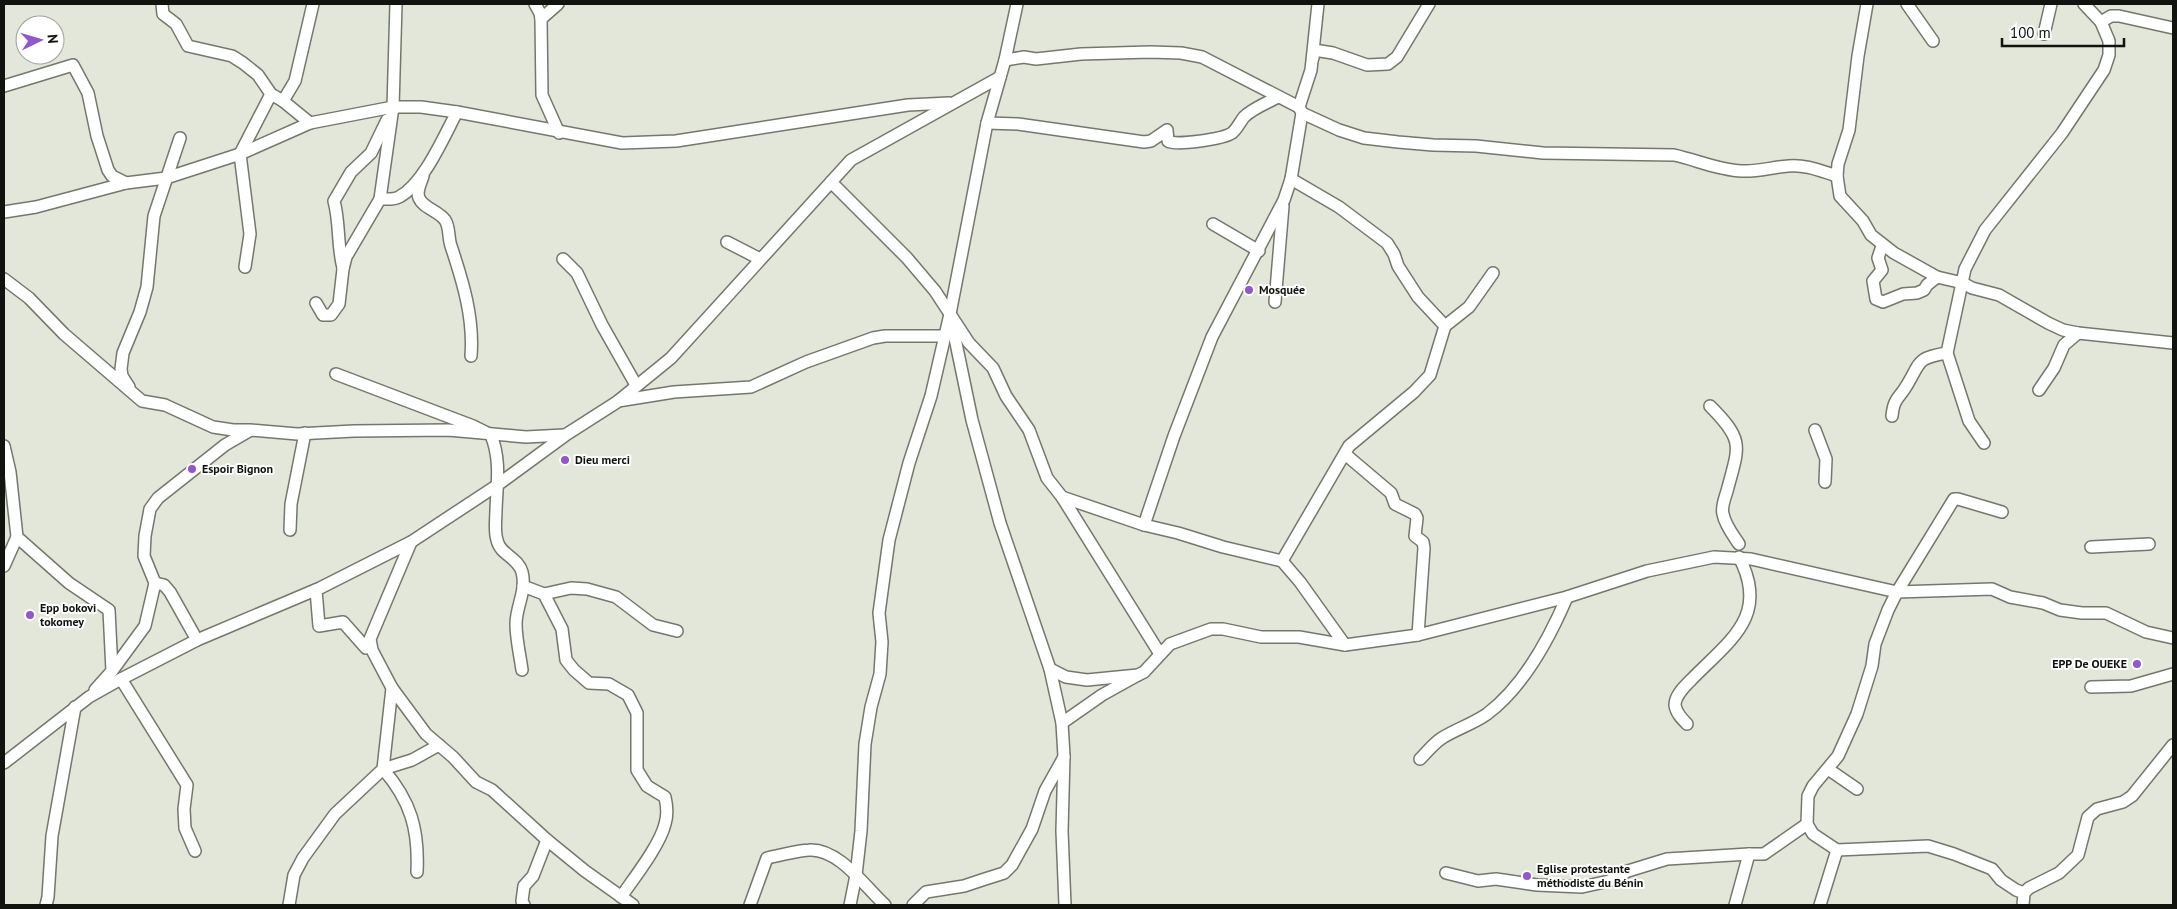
<svg xmlns="http://www.w3.org/2000/svg" width="2177" height="909" viewBox="0 0 2177 909" font-family="'PT Sans',sans-serif">
<style>
.lines{fill:none;stroke-linecap:round;stroke-linejoin:round}
.minor-casing{stroke:#73786c;stroke-width:14}
.minor{stroke:#fff;stroke-width:11}
.poi-dot{fill:#9157ce;stroke:#fff;stroke-width:2}
.labels{text-anchor:middle;stroke-width:4;stroke-linejoin:round;paint-order:stroke}
.poi-label{font-size:12px;font-weight:bold;fill:#11130e;stroke:#fff;text-anchor:start}
</style>
<rect width="100%" height="100%" fill="#e2e7d9"/>
<g class="lines">
<defs>
<g id="minor">
<polyline points="162,4 163,14 176,24 188,46 232,56 243,63 258,75 271,94 283,101 310,123"/>
<polyline points="535,4 540,13 541,19 542,95 559,133"/>
<polyline points="1867,4 1858,56 1849,130 1838,164 1837,176 1840,196 1863,221 1871,235 1894,253 1937,277 1963,283 1972,288 1999,295 2048,323 2063,330 2078,333 2173,343"/>
<polyline points="1907,4 1933,41"/>
<polyline points="2084,4 2101,22"/>
<polyline points="541,19 558,4"/>
<polyline points="2044,34 2051,4"/>
<polyline points="1313,58 1314,50 1333,53 1367,65 1388,64 1397,57 1429,4"/>
<polyline points="1005,60 1024,57 1036,59 1081,54 1150,52 1181,53 1202,57 1299,107"/>
<polyline points="4,86 73,65 88,93 97,136 108,170 112,176 126,183"/>
<polyline points="283,101 295,81 313,4"/>
<path d="M 1302,113 L 1339,130 L 1364,138 L 1398,142 L 1433,145 L 1476,146 L 1543,153 L 1674,155 C 1697,160 1718,170 1742,171 C 1758,172 1772,167 1788,166 C 1805,164 1821,171 1837,176"/>
<path d="M 987,123 L 1018,124 L 1144,142 L 1151,141 L 1167,130 L 1168,141 C 1176,146 1223,139 1232,133 C 1237,129 1240,122 1244,117 C 1253,108 1267,103 1278,97"/>
<path d="M 423,176 C 421,183 416,191 419,198 C 423,208 439,211 445,220 C 450,227 448,238 451,246 C 463,282 474,318 471,356"/>
<polyline points="831,182 907,258 935,291 969,343 993,368 1006,396 1029,430 1047,478 1062,497 1160,654"/>
<path d="M 380,199 C 386,199 394,200 399,197 C 424,184 444,136 457,112 L 622,143 L 676,141 L 908,105 L 949,103"/>
<polyline points="4,212 36,207 126,183 166,178 240,154 310,123 393,107 421,107 457,112"/>
<polyline points="1213,224 1259,251"/>
<polyline points="727,242 760,259"/>
<polyline points="1882,246 1878,258 1882,270 1873,281 1876,299 1883,302 1903,294 1917,293 1924,290 1927,285 1937,277"/>
<polyline points="563,259 577,273 602,325 636,385"/>
<polyline points="245,267 250,234 240,154 271,94"/>
<path d="M 343,268 C 337,245 340,223 334,201 L 351,172 L 371,153 L 387,120"/>
<polyline points="4,279 29,298 64,334 142,401 165,405 213,427 233,430 250,430 297,434 354,431 448,430 526,437 564,435"/>
<polyline points="1275,302 1283,206"/>
<polyline points="316,303 323,315 331,315 339,304 343,269 346,257 380,199 393,107 396,4"/>
<polyline points="951,319 972,420 1000,523 1050,669 1062,723 1064,756 1062,831 1065,905"/>
<polyline points="1445,326 1469,307 1493,273"/>
<polyline points="1947,353 1969,421 1984,443"/>
<path d="M 336,374 L 473,426 L 491,435 C 501,460 497,483 496,510 C 496,519 494,531 497,540 C 500,555 518,557 522,572 C 527,591 516,606 516,624 C 516,639 520,655 522,670"/>
<polyline points="129,387 122,376 121,369 123,353 140,312 147,287 154,216 180,138"/>
<polyline points="2039,390 2054,368 2064,345 2078,333"/>
<polyline points="618,401 674,392 751,387 806,362 873,338 885,336 945,336"/>
<path d="M 1710,406 C 1745,441 1739,446 1727,491 C 1725,498 1721,507 1723,514 C 1725,525 1733,535 1739,544"/>
<path d="M 1892,416 C 1894,397 1899,399 1907,385 C 1921,362 1916,358 1947,353 L 1965,269 L 1985,230 L 2062,133 L 2104,70 L 2109,55 L 2109,41 L 2101,22 L 2111,16 L 2119,16 L 2173,28"/>
<polyline points="1815,430 1826,459 1825,482"/>
<polyline points="4,446 10,472 17,537 69,583 109,610 112,671"/>
<polyline points="1345,454 1391,493 1395,504 1415,514 1417,518 1415,536 1423,542 1424,548 1418,635"/>
<polyline points="1062,497 1144,525 1178,533 1223,547 1282,561 1300,582 1345,645 1418,635 1567,597 1647,571 1714,557 1751,559 1897,592 1992,589 2010,597 2043,603 2060,610 2082,613 2106,613 2146,632 2173,638"/>
<polyline points="2002,512 1958,499 1954,499 1897,592 1888,610 1875,644 1872,666 1857,714 1838,756 1813,786 1808,796 1807,824 1813,834 1837,850 1928,846 1954,854 1992,869 2001,880 2016,890 2024,893 2023,905"/>
<polyline points="1144,525 1174,436 1212,337 1284,200 1291,179 1302,113 1299,107 1311,70 1318,4"/>
<polyline points="290,530 291,504 305,433"/>
<polyline points="2091,547 2149,544"/>
<polyline points="1282,561 1349,446 1414,392 1430,375 1445,326 1418,297 1398,266 1394,254 1387,243 1339,207 1291,179"/>
<polyline points="4,566 17,537"/>
<polyline points="155,583 164,585 170,592 197,640"/>
<path d="M 523,586 L 544,594 L 562,629 L 566,660 L 574,670 L 589,683 L 609,684 L 628,695 L 637,713 L 637,770 L 647,786 L 665,797 C 667,806 668,815 665,824 C 660,845 634,878 621,897"/>
<polyline points="316,590 319,626 343,622 366,648"/>
<polyline points="544,594 571,588 587,589 616,597 653,625 677,631"/>
<polyline points="1050,669 1066,677 1087,680 1138,675 1144,672 1170,644 1211,629 1223,629 1261,637 1299,637 1345,645"/>
<polyline points="121,679 187,785 184,809 185,828 195,851"/>
<polyline points="2091,687 2131,686 2173,674"/>
<polyline points="392,688 426,734 453,757 476,782 492,790 547,840 585,871 633,905"/>
<polyline points="95,690 112,671 145,626 155,583 144,556 145,536 150,509 158,498 225,445 249,431"/>
<polyline points="1062,723 1102,695 1138,675"/>
<path d="M 1687,724 C 1682,719 1676,713 1675,705 C 1675,695 1685,686 1691,680 C 1730,640 1770,616 1739,557"/>
<path d="M 1420,759 C 1427,752 1434,743 1442,738 C 1456,729 1473,724 1487,714 C 1523,687 1550,637 1567,597"/>
<polyline points="4,763 89,697 121,679 197,640 320,588 411,542 496,486 567,434 617,402 671,358 851,160 1000,77"/>
<path d="M 383,769 C 411,801 419,830 417,872"/>
<polyline points="383,769 412,760 439,745"/>
<polyline points="1828,769 1857,789"/>
<polyline points="1446,873 1478,881 1496,879 1537,885 1582,887 1609,881 1628,871 1667,859 1749,854"/>
<polyline points="2024,893 2029,888 2059,873 2078,855 2088,817 2097,809 2123,802 2132,796 2173,745"/>
<polyline points="46,905 48,897 52,836 75,707"/>
<polyline points="289,905 294,875 303,858 335,814 383,769 392,688 372,650 370,639 411,542"/>
<polyline points="524,905 522,901 524,886 533,876 547,840"/>
<path d="M 750,905 L 767,858 C 776,856 801,850 809,850 C 839,848 865,887 885,905"/>
<polyline points="850,905 856,875 861,831 865,744 871,707 880,674 882,642 879,613 889,540 909,463 931,396 950,314 987,123 1005,60 1017,4"/>
<polyline points="913,905 926,892 964,886 982,880 1004,873 1012,865 1032,829 1045,791 1064,757"/>
<polyline points="1735,905 1749,854 1764,854 1807,824"/>
<polyline points="1820,905 1837,850"/>
</g>
</defs>
<use href="#minor" class="minor-casing"/>
<use href="#minor" class="minor"/>
</g>
<g class="poi-dot">
<circle cx="1249" cy="290" r="5"/>
<circle cx="565" cy="460" r="5"/>
<circle cx="192" cy="469" r="5"/>
<circle cx="30" cy="615" r="5"/>
<circle cx="2137" cy="664" r="5"/>
<circle cx="1527" cy="876" r="5"/>
</g>
<g class="labels">
<g class="poi-label">
<text x="1259" y="294">Mosquée</text>
<text x="575" y="464">Dieu merci</text>
<text x="202" y="473">Espoir Bignon</text>
<text x="40" y="612">Epp bokovi<tspan x="40" dy="14">tokomey</tspan></text>
<text x="2127" y="668" text-anchor="end">EPP De OUEKE</text>
<text x="1537" y="873">Eglise protestante<tspan x="1537" dy="14">méthodiste du Bénin</tspan></text>
</g>
</g>
<rect width="2177" height="909" fill="none" stroke="#11130e" stroke-width="10"/>
<g transform="translate(40 40) rotate(85)"><circle r="24" fill="#ffffff" stroke="#a0a19f"/>
<path d="M0-4L9 19L0 12L-9 19Z" fill="#9157ce"/>
<text y="-8" font-size="14" font-weight="bold" text-anchor="middle" fill="#11130e">N</text>
</g>
<path d="M2002 38v8h122v-8" fill="none" stroke="#11130e" stroke-width="2.5"/>
<text x="2010" y="38" font-size="15" fill="#11130e" stroke="#ffffff" stroke-width="4" paint-order="stroke">100 m</text>
</svg>
